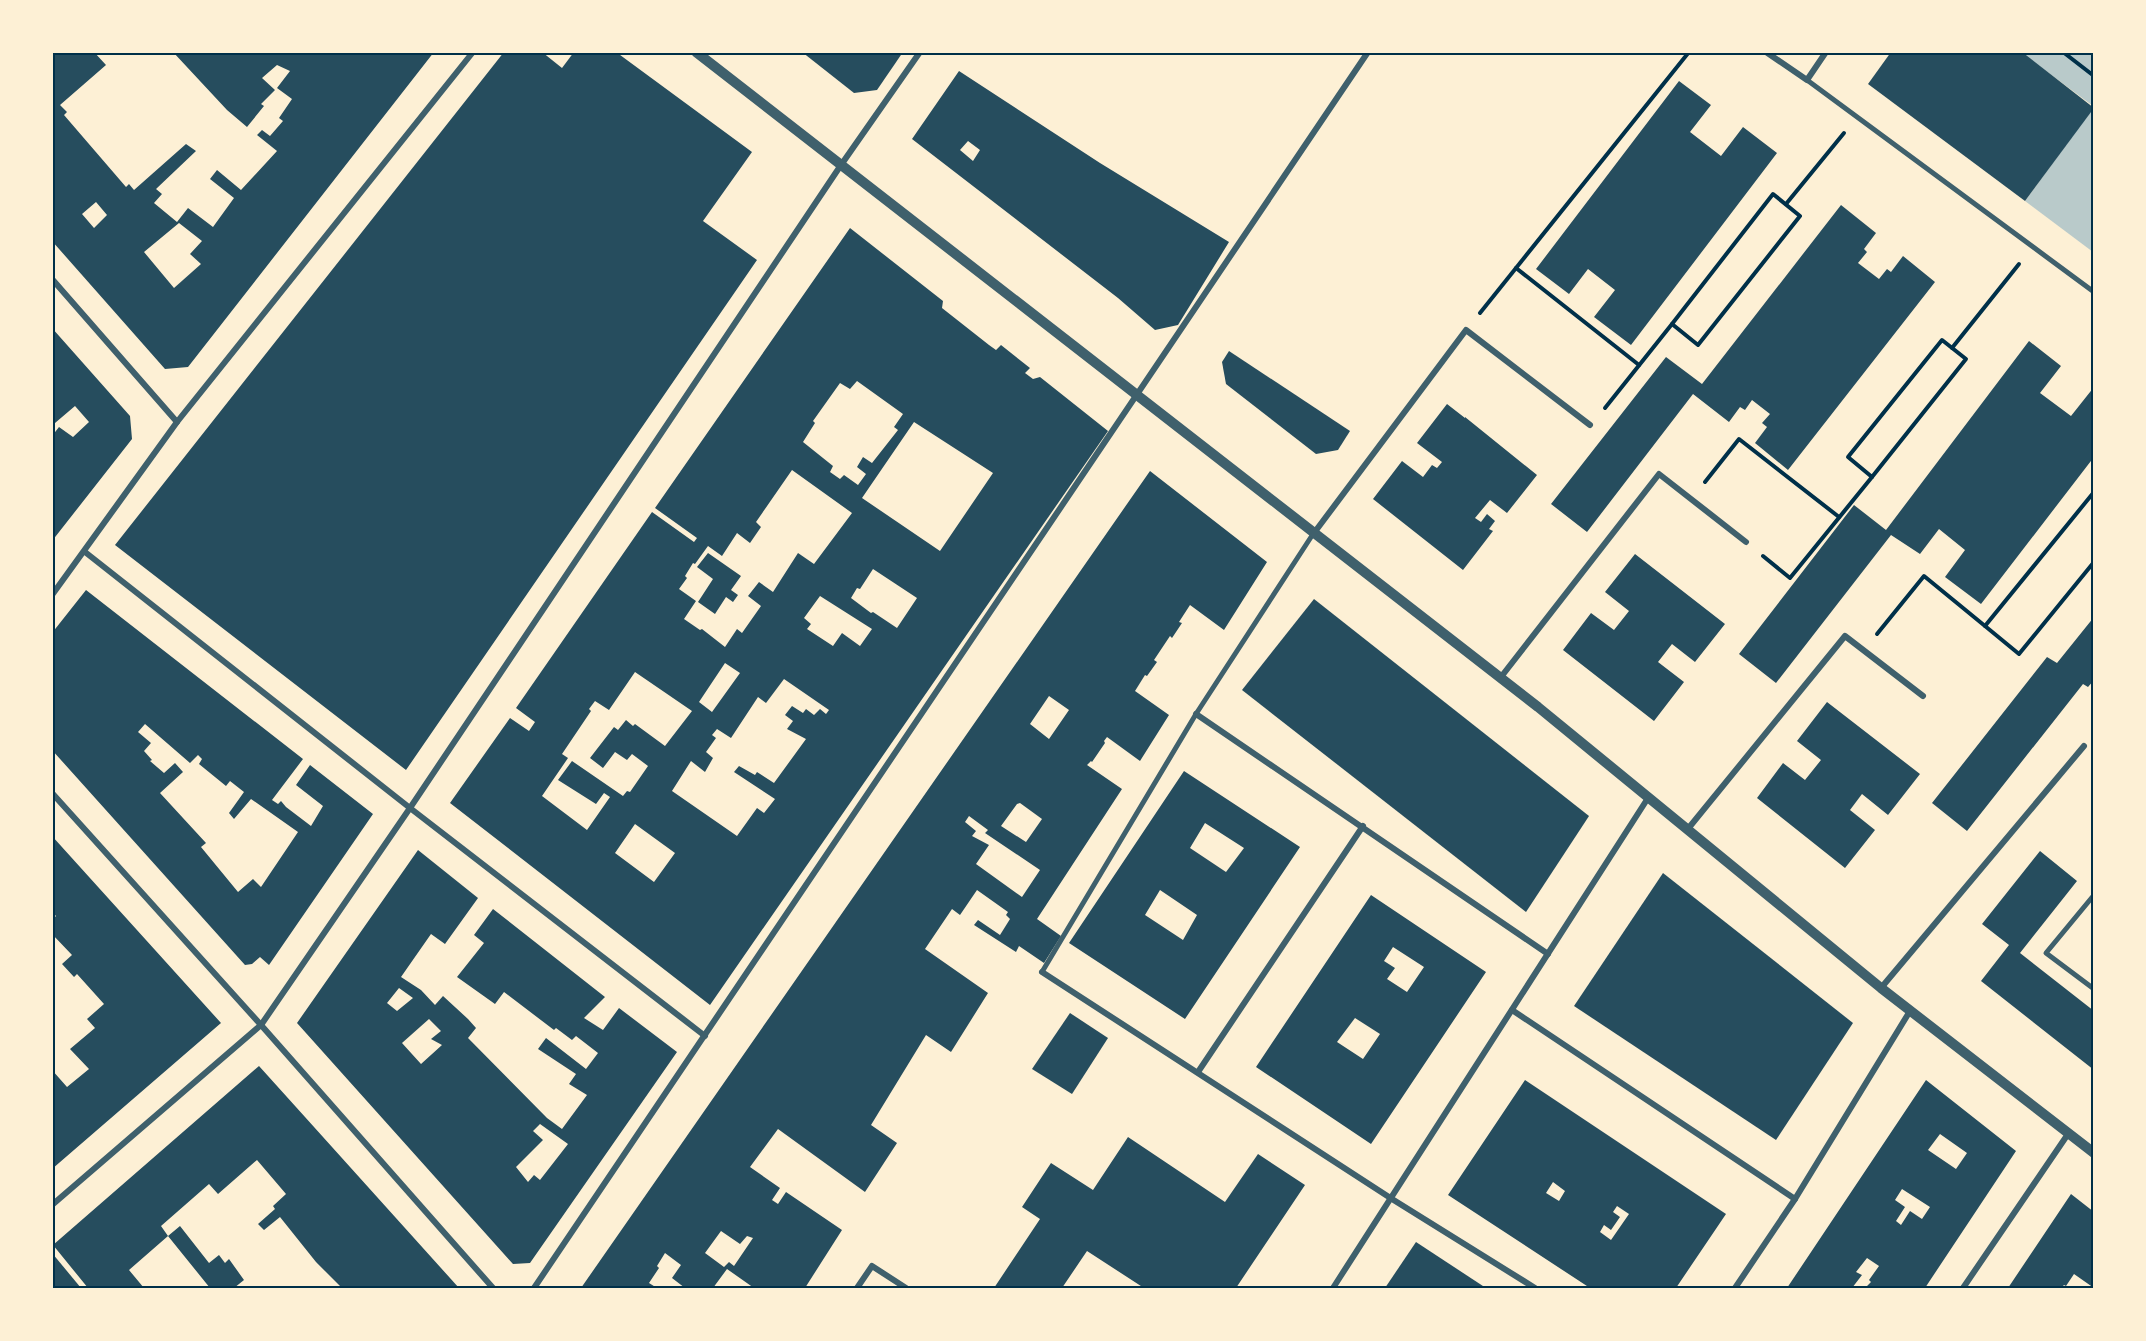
<svg xmlns="http://www.w3.org/2000/svg" width="2146" height="1341" viewBox="0 0 2146 1341" font-family="Helvetica,sans-serif">
<style>
.green{fill:#b9caca}
.building{fill:#264d5e;fill-rule:evenodd}
.lines{fill:none;stroke-linecap:round;stroke-linejoin:round}
.path{stroke:#003049;stroke-width:4}
.pedestrian{stroke:#3f606c;stroke-width:5}
.minor{stroke:#3f606c;stroke-width:6}
.tertiary{stroke:#3f606c;stroke-width:10}
.neatline{fill:none;stroke:#003049;stroke-width:2}
</style>
<rect width="100%" height="100%" fill="#fdf0d5"/>
<g class="green">
<polygon points="2022,53 2093,53 2093,106"/>
<polygon points="2093,108 2093,252 2025,201"/>
</g>
<g class="building">
<path d="M 52,52 L 94,52 L 106,65 L 60,105 L 67,112 L 64,115 L 126,187 L 129,184 L 134,190 L 186,144 L 196,151 L 156,189 L 162,194 L 154,203 L 177,222 L 188,208 L 213,227 L 234,198 L 210,179 L 217,170 L 241,190 L 277,151 L 257,135 L 262,130 L 270,136 L 283,121 L 279,118 L 292,99 L 277,88 L 290,71 L 277,65 L 262,78 L 275,90 L 261,104 L 264,106 L 247,127 L 227,110 L 173,52 L 347,52 L 351,55 L 353,52 L 434,52 L 188,367 L 165,369 L 52,241 ZM 96,202 L 107,215 L 94,228 L 82,214 ZM 179,223 L 202,241 L 190,254 L 201,264 L 174,288 L 144,252 Z"/>
<polygon points="504,52 542,52 562,68 574,52 616,52 752,152 703,221 757,260 406,770 115,545"/>
<polygon points="802,52 903,52 877,90 854,93"/>
<polygon points="1891,52 2022,52 2094,108 2025,201 1868,84"/>
<path d="M 959,71 L 1100,163 L 1229,242 L 1178,325 L 1155,330 L 1118,298 L 912,139 ZM 968,141 L 980,150 L 973,161 L 960,150 Z"/>
<polygon points="1679,81 1711,105 1690,132 1721,156 1743,127 1777,153 1631,345 1594,317 1615,290 1588,269 1569,294 1536,269"/>
<polygon points="1841,205 1876,233 1864,249 1867,252 1858,263 1879,279 1887,269 1891,272 1903,256 1935,282 1788,470 1755,443 1767,427 1762,423 1770,414 1752,400 1745,410 1740,407 1729,422 1693,394 1587,532 1551,504 1666,357 1702,384"/>
<path d="M 850,228 L 943,301 L 942,308 L 989,345 L 996,350 L 1001,345 L 1030,368 L 1025,373 L 1033,379 L 1040,377 L 1108,431 L 710,1005 L 450,803 L 510,718 L 529,731 L 535,722 L 516,708 L 652,512 L 694,542 L 697,538 L 655,508 ZM 857,381 L 903,414 L 894,427 L 898,430 L 872,463 L 863,457 L 857,467 L 866,474 L 858,485 L 844,475 L 840,479 L 830,472 L 833,466 L 803,442 L 815,423 L 813,421 L 840,383 L 850,389 ZM 914,422 L 993,473 L 940,551 L 862,498 ZM 792,470 L 852,513 L 814,564 L 798,553 L 773,592 L 759,582 L 748,596 L 761,606 L 742,633 L 737,629 L 725,647 L 702,629 L 700,630 L 684,619 L 696,601 L 679,589 L 687,578 L 685,576 L 693,563 L 695,564 L 708,546 L 722,556 L 737,533 L 750,543 L 761,527 L 756,522 ZM 873,569 L 917,598 L 897,628 L 873,612 L 871,613 L 851,598 L 857,588 L 860,589 ZM 820,596 L 872,629 L 860,646 L 842,633 L 833,646 L 807,629 L 811,624 L 804,618 ZM 725,663 L 740,673 L 712,712 L 699,702 ZM 635,672 L 692,711 L 665,746 L 635,724 L 633,726 L 626,720 L 618,730 L 614,727 L 590,758 L 603,768 L 615,752 L 627,760 L 632,754 L 648,766 L 630,792 L 627,791 L 623,796 L 572,761 L 558,780 L 596,804 L 604,793 L 610,797 L 587,830 L 542,796 L 568,758 L 562,754 L 591,711 L 589,709 L 595,701 L 609,710 ZM 784,679 L 829,710 L 826,714 L 820,709 L 814,715 L 806,709 L 803,713 L 792,706 L 785,715 L 793,721 L 787,729 L 806,739 L 774,783 L 757,772 L 755,775 L 739,766 L 734,772 L 775,799 L 764,813 L 757,808 L 737,836 L 672,791 L 691,761 L 705,772 L 713,758 L 706,752 L 716,738 L 712,735 L 717,729 L 731,738 L 758,697 L 766,703 ZM 635,824 L 675,853 L 654,882 L 615,853 Z"/>
<polygon points="52,328 130,416 132,439 52,541 52,436 59,427 73,437 89,422 75,406 55,423 52,421"/>
<polygon points="2029,341 2061,366 2040,393 2071,416 2094,387 2094,457 1981,604 1945,577 1965,550 1939,529 1920,554 1891,535 1776,683 1739,654 1854,505 1886,530"/>
<polygon points="1229,351 1350,431 1338,450 1316,454 1226,384 1222,362"/>
<polygon points="1447,404 1465,418 1465,417 1537,475 1507,513 1490,500 1475,518 1481,522 1487,514 1495,521 1489,529 1493,531 1463,570 1373,499 1402,461 1423,477 1432,465 1437,468 1442,462 1417,443"/>
<path d="M 1150,471 L 1267,562 L 1224,630 L 1190,605 L 1179,622 L 1182,623 L 1172,638 L 1170,636 L 1154,660 L 1157,662 L 1147,676 L 1145,675 L 1135,691 L 1169,715 L 1140,761 L 1107,737 L 1104,741 L 1105,743 L 1092,762 L 1091,761 L 1087,765 L 1122,789 L 1037,919 L 1061,936 L 1044,963 L 1019,946 L 1016,952 L 974,925 L 978,920 L 1000,935 L 1010,919 L 1006,915 L 1008,912 L 977,890 L 960,915 L 952,909 L 925,949 L 988,993 L 951,1052 L 926,1035 L 871,1125 L 897,1143 L 865,1192 L 778,1129 L 750,1167 L 780,1188 L 772,1200 L 778,1204 L 786,1192 L 842,1230 L 805,1288 L 754,1288 L 727,1269 L 713,1288 L 685,1288 L 672,1278 L 681,1265 L 665,1253 L 657,1266 L 659,1268 L 649,1283 L 657,1288 L 581,1288 ZM 1049,696 L 1069,710 L 1049,739 L 1030,724 ZM 1020,803 L 1042,819 L 1026,842 L 1001,826 L 1017,804 ZM 969,816 L 988,830 L 985,833 L 1040,870 L 1022,897 L 976,864 L 989,845 L 972,836 L 976,831 L 965,822 ZM 721,1231 L 740,1244 L 747,1236 L 753,1238 L 734,1266 L 729,1262 L 724,1267 L 705,1253 Z"/>
<polygon points="708,553 741,576 731,590 738,595 733,602 726,597 715,614 698,602 713,579 697,567"/>
<polygon points="1635,554 1725,624 1695,662 1672,644 1658,662 1684,682 1654,721 1563,650 1591,613 1614,630 1629,611 1605,592"/>
<path d="M 86,590 L 303,759 L 272,800 L 278,804 L 281,801 L 286,807 L 311,826 L 323,806 L 296,785 L 310,765 L 373,814 L 269,965 L 260,957 L 252,964 L 245,965 L 52,750 L 52,633 ZM 145,724 L 190,763 L 198,755 L 202,759 L 199,764 L 226,786 L 230,781 L 244,792 L 229,813 L 234,819 L 251,799 L 298,832 L 261,887 L 253,879 L 238,892 L 201,847 L 206,843 L 160,793 L 183,772 L 175,763 L 164,773 L 150,761 L 152,760 L 144,751 L 151,743 L 138,732 Z"/>
<polygon points="1314,599 1589,816 1526,912 1242,690"/>
<polygon points="2094,617 2094,680 2088,687 2083,684 1967,831 1932,803 2047,657 2057,663"/>
<polygon points="1827,702 1920,774 1888,815 1862,794 1850,810 1875,830 1845,868 1757,798 1783,763 1805,780 1821,760 1797,741"/>
<path d="M 1184,771 L 1300,847 L 1185,1019 L 1069,943 ZM 1205,823 L 1244,848 L 1226,872 L 1190,848 ZM 1160,890 L 1197,915 L 1183,940 L 1145,915 Z"/>
<polygon points="52,836 221,1023 52,1169 52,1070 67,1087 89,1069 70,1049 95,1028 87,1019 104,1004 77,974 74,977 62,964 72,955 52,934 52,920 56,916 52,912"/>
<path d="M 418,850 L 478,898 L 445,944 L 431,934 L 401,977 L 421,990 L 435,1005 L 443,996 L 468,1019 L 476,1028 L 468,1038 L 547,1118 L 562,1129 L 587,1095 L 569,1084 L 576,1074 L 538,1049 L 546,1038 L 586,1069 L 598,1053 L 576,1036 L 572,1040 L 556,1028 L 554,1030 L 504,992 L 495,1004 L 457,977 L 484,943 L 474,935 L 493,909 L 605,997 L 584,1018 L 603,1030 L 619,1008 L 677,1052 L 530,1263 L 513,1264 L 297,1023 ZM 399,988 L 413,998 L 397,1011 L 387,1003 ZM 429,1019 L 441,1031 L 431,1039 L 442,1045 L 421,1064 L 402,1043 ZM 540,1124 L 568,1144 L 540,1180 L 534,1175 L 528,1182 L 516,1167 L 543,1140 L 533,1131 Z"/>
<polygon points="2040,851 2077,881 2020,953 2094,1011 2094,1070 1981,981 2009,945 1982,924"/>
<polygon points="1663,873 1853,1023 1776,1140 1574,1006"/>
<path d="M 1371,895 L 1486,972 L 1371,1144 L 1256,1067 ZM 1393,947 L 1424,967 L 1407,992 L 1387,979 L 1395,968 L 1384,961 ZM 1355,1018 L 1380,1034 L 1363,1059 L 1337,1042 Z"/>
<polygon points="1070,1013 1108,1038 1072,1094 1032,1069"/>
<polygon points="259,1066 305,1117 459,1288 342,1288 316,1262 280,1217 264,1230 258,1224 275,1209 273,1206 286,1194 257,1160 218,1194 209,1184 161,1226 168,1236 129,1270 144,1288 88,1288 53,1245"/>
<path d="M 1525,1080 L 1726,1214 L 1676,1288 L 1590,1288 L 1448,1195 ZM 1553,1182 L 1565,1191 L 1559,1201 L 1546,1193 ZM 1617,1206 L 1629,1214 L 1611,1240 L 1600,1232 L 1604,1225 L 1611,1230 L 1620,1217 L 1613,1212 Z"/>
<path d="M 1926,1080 L 2016,1151 L 1925,1288 L 1865,1288 L 1871,1282 L 1869,1280 L 1879,1266 L 1867,1258 L 1856,1272 L 1862,1275 L 1852,1288 L 1787,1288 ZM 1940,1134 L 1967,1153 L 1956,1169 L 1928,1150 ZM 1902,1189 L 1930,1207 L 1922,1219 L 1910,1211 L 1901,1225 L 1896,1221 L 1905,1207 L 1895,1200 Z"/>
<polygon points="1128,1137 1225,1202 1258,1154 1305,1185 1236,1288 1144,1288 1087,1251 1062,1288 994,1288 1040,1219 1022,1207 1051,1163 1093,1190"/>
<polygon points="2071,1194 2094,1212 2094,1288 2074,1274 2066,1286 2064,1285 2061,1288 2008,1288"/>
<polygon points="180,1226 209,1263 219,1255 225,1263 229,1259 244,1280 234,1288 210,1288 168,1236"/>
<polygon points="1416,1242 1486,1288 1385,1288"/>
<polygon points="52,1253 81,1288 52,1288"/>
</g>
<g class="lines">
<g class="path">
<polyline points="2063,52 2094,76"/>
<polygon points="1773,194 1800,216 1698,345 1672,324"/>
<polyline points="1786,204 1844,133"/>
<polyline points="1516,268 1639,365"/>
<polyline points="1480,313 1689,52"/>
<polygon points="1942,340 1966,359 1872,477 1848,457"/>
<polyline points="1952,348 2019,264"/>
<polyline points="1605,408 1672,324"/>
<polyline points="1705,482 1739,439 1839,517"/>
<polyline points="2094,492 1985,626 2019,654 2094,562"/>
<polyline points="1763,556 1790,578 1872,477"/>
<polyline points="1877,634 1924,576 1985,626"/>
</g>
<g class="pedestrian">
<polyline points="1807,80 2094,292"/>
<polyline points="2094,895 2046,953 2094,989"/>
<polyline points="1042,972 1196,714 1313,534"/>
</g>
<g class="minor">
<polyline points="1766,52 1807,80 1826,52"/>
<polyline points="52,279 177,422"/>
<polyline points="1314,533 1466,330 1590,425"/>
<polyline points="85,552 410,808 705,1036"/>
<polyline points="52,595 177,422 473,52"/>
<polyline points="1501,677 1659,474 1746,542"/>
<polyline points="1196,714 1548,954"/>
<polyline points="52,793 261,1025 493,1288"/>
<polyline points="1687,830 1845,636 1923,696"/>
<polyline points="1042,972 1392,1199 1535,1288"/>
<polyline points="1881,988 2084,746"/>
<polyline points="1512,1010 1795,1199"/>
<polyline points="1198,1072 1363,826"/>
<polyline points="52,1205 261,1025 410,808 841,165 920,52"/>
<polyline points="534,1288 1368,52"/>
<polyline points="857,1288 872,1266 906,1288"/>
<polyline points="1333,1288 1648,798"/>
<polyline points="1735,1288 1795,1199 1910,1011"/>
<polyline points="1963,1288 2068,1134"/>
</g>
<polyline class="tertiary" points="696,52 1538,707 1881,988 2094,1153"/>
</g>
<rect width="2146" height="1341" fill="none" stroke="#fdf0d5" stroke-width="108"/>
<rect x="54" y="54" width="2038" height="1233" class="neatline"/>
</svg>
